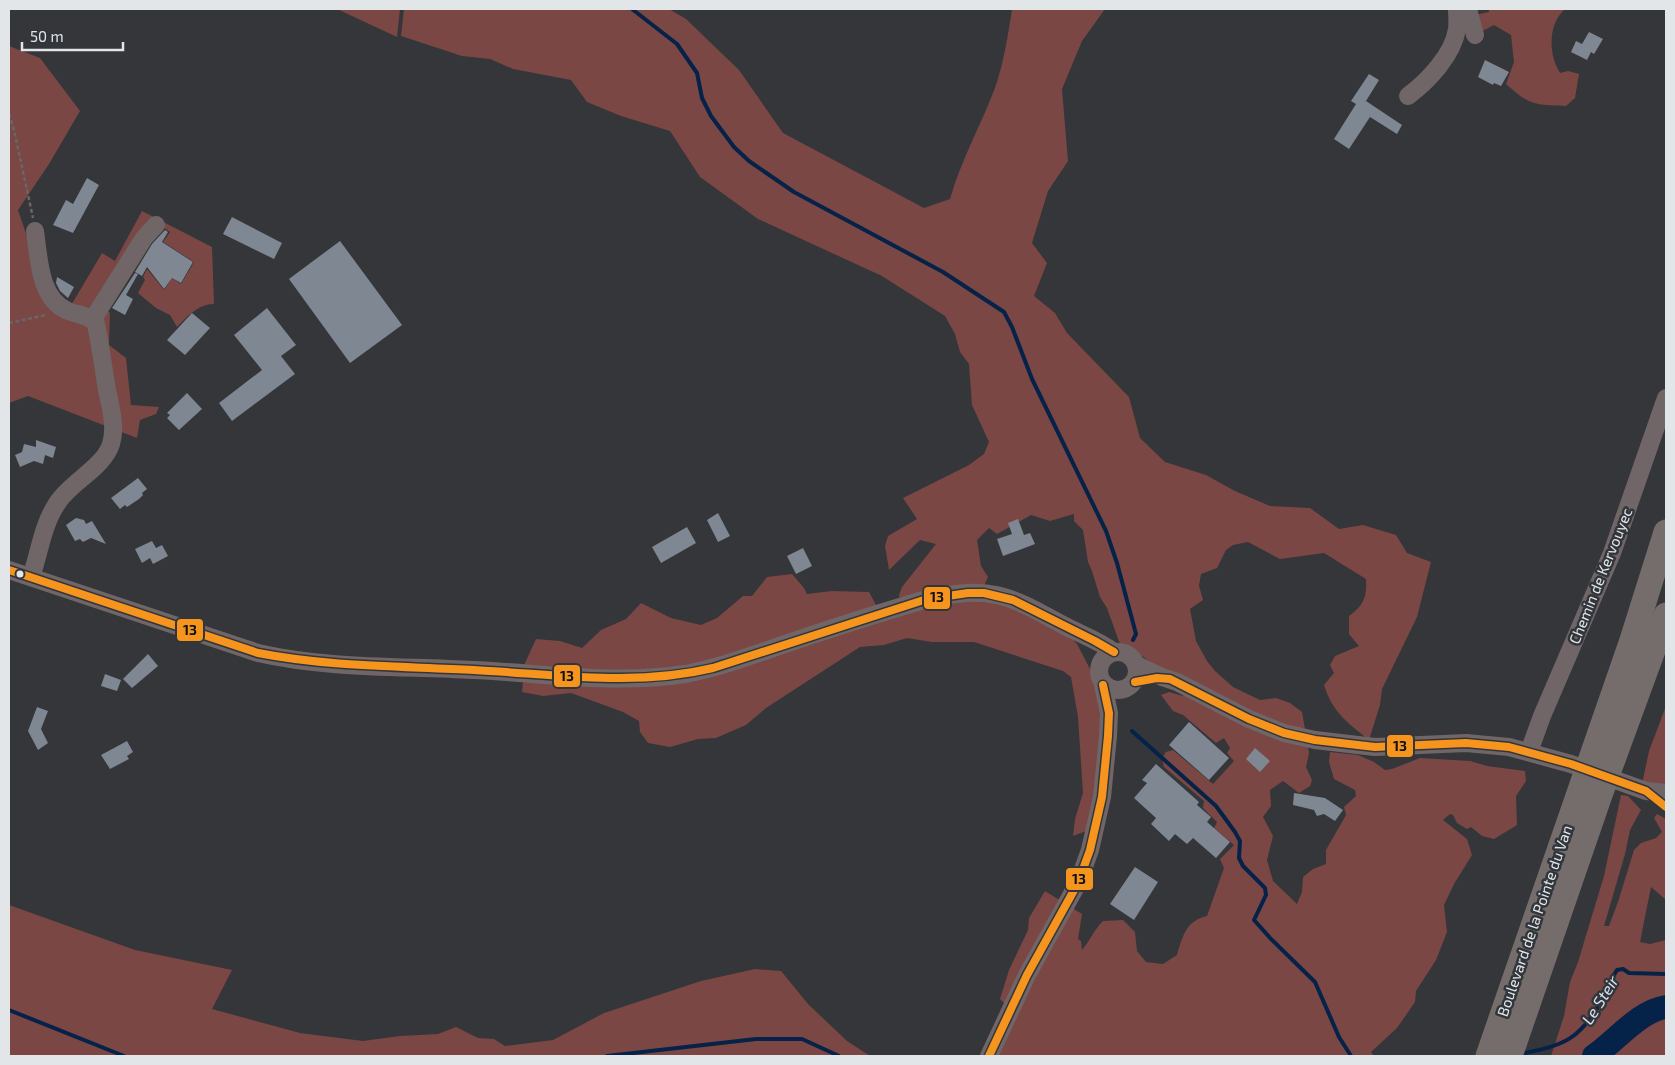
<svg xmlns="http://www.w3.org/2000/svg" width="1675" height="1065" viewBox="0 0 1675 1065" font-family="'Exo 2',sans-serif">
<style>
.green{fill:#7a4745}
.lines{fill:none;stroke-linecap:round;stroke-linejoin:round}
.stream{stroke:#052249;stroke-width:4}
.river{stroke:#052249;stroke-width:24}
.building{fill:#7f8793}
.path{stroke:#6a6666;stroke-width:2.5;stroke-dasharray:4 2.5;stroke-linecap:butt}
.minor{stroke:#706667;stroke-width:18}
.highway{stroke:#756c6c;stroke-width:25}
.bus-1-casing{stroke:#32363b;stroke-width:11}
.bus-1{stroke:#f7941d;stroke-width:8}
.bus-dot{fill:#e3e6e9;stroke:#32363b;stroke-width:2}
.labels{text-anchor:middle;stroke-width:5;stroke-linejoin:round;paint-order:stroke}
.street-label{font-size:15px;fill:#e3e6e9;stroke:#32363b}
.water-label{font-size:16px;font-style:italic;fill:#d6e1f0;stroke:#32363b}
.line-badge{stroke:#32363b;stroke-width:2}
.pale-badge-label{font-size:14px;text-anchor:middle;font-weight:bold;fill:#111}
</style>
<rect width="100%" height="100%" fill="#343639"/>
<g class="green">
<polygon points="337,9 400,9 397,37"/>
<path d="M 404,9 L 669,9 L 686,19 L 739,70 L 783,133 L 924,208 L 950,199 C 961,160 981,125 995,88 C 1004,62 1008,35 1012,9 L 1105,9 L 1082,41 L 1062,89 L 1068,161 L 1048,191 L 1032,243 L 1047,263 L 1034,296 L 1055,313 L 1067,333 L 1129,397 L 1140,438 L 1165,462 L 1206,475 L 1235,491 L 1270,506 L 1310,508 L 1339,529 L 1363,525 L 1396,535 L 1407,553 L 1431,562 L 1417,617 L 1382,689 L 1380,705 L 1369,740 C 1347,722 1333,713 1324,685 L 1334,673 L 1330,665 L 1335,656 L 1359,646 L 1349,634 L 1349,616 C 1364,605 1367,597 1366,579 L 1324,553 L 1280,559 L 1248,542 L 1233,545 L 1226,550 L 1217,568 L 1201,574 L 1199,586 L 1203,600 L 1190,609 L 1196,641 L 1207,661 L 1215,671 L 1233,687 L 1260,700 L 1276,698 L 1290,703 L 1302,712 L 1309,753 L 1306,767 L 1312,780 L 1310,786 L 1299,793 L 1283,781 L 1270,790 L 1271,806 L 1263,817 L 1273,836 L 1267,860 L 1273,881 L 1297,904 L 1302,892 L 1303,877 L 1313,869 L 1326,864 L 1326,850 L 1346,815 L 1344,807 L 1356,796 L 1355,790 L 1334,779 L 1329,762 L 1330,752 L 1358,755 L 1374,762 L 1385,770 L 1392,769 L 1420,758 L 1470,761 L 1487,766 L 1525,771 L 1526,781 L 1516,796 L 1517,825 L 1494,839 L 1482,836 L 1471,827 L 1467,829 L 1457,823 L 1453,815 L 1450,814 L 1443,820 L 1467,839 L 1472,855 L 1454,884 L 1444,905 L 1447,932 L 1436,960 L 1416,991 L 1415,1002 L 1397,1028 L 1371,1052 L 1374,1056 L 996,1056 L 1015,1014 L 1000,999 L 1009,970 L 1028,930 L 1029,918 L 1045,891 L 1082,914 L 1078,939 L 1081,941 L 1082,950 C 1090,941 1093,931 1103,921 L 1123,920 L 1135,932 L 1137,951 L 1146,962 L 1163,964 L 1177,955 C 1182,938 1186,920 1207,916 L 1224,868 L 1220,859 L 1234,845 L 1214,828 L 1217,822 L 1203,808 L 1204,801 L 1164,767 L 1162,758 L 1166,752 L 1173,750 L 1213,784 L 1234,761 L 1227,753 L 1230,748 L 1224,738 L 1216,743 L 1183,715 L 1173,711 L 1161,695 L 1169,692 L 1183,696 L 1184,686 L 1135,651 L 1121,647 L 1107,608 L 1100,597 L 1092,571 L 1088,562 L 1083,530 L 1074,521 L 1074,514 L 1050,521 L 1031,515 L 997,534 L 989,528 L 977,540 L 981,566 L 988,577 L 983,588 L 1063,629 L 1077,644 L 1090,669 L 1100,700 L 1102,763 L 1089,830 L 1073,836 L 1075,819 L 1083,793 L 1078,717 L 1071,677 L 1063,671 L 974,642 L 932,642 L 907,638 L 884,645 L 860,647 L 766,708 L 746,725 L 716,738 L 698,739 L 670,747 L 648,743 L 640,732 L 639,721 L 623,712 L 571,693 L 543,696 L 522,692 L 525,663 L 536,639 L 560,641 L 582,648 L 601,630 L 626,619 L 641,603 L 671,618 L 701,625 L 717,618 L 743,596 L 752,596 L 767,577 L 792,574 L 804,588 L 807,594 L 832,591 L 869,592 L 883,618 L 902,612 L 899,595 L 902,587 L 936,544 L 920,540 L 889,570 L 885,546 L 888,536 L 917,519 L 903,498 L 969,465 L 984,454 L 989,442 L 972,405 L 969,364 L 960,352 L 955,334 L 945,316 L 882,276 L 758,219 L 700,177 L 670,131 L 621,116 L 587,102 L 571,80 L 513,69 L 490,59 L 462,56 L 401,36 Z"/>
<path d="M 1489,9 L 1565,9 C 1548,24 1548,54 1560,73 L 1568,71 L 1579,74 L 1575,98 L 1566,106 C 1535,105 1529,105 1506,84 L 1514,62 L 1511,35 L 1494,25 L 1479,33 L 1475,15 L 1489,12 Z"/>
<path d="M 9,46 L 40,58 L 80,111 L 49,164 L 18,210 L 32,251 L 68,313 L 73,302 L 102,253 L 115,261 L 142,211 L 212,247 L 214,304 C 198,304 187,317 177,327 L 170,315 L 156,308 L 138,293 L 145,280 L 143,277 L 147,269 L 164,290 L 172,278 L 181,284 L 194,262 L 163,242 L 170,232 L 158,224 L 104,308 L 110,313 L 109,345 L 126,358 L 131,405 L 159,407 L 156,414 L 140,420 L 137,438 L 28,396 L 9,403 Z"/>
<polygon points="1666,706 1666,790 1642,784 1649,751"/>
<polygon points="1621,795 1628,796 1641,810 1630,830 1625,854 1604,926 1609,926 1618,902 1634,850 1641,843 1656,838 1662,832 1654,818 1657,814 1666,819 1666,900 1651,887 1640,942 1650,944 1666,940 1666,1056 1551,1056 1564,1016 1570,982 1578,962 1604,876"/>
<polygon points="9,905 135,950 232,970 212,1009 300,1033 363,1041 400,1036 438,1034 456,1027 478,1038 494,1039 505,1046 553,1040 604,1013 701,981 755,969 781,971 808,1004 847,1041 870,1056 9,1056"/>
</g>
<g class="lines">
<g class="stream">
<polyline points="632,9 677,44 697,73 702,98 711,116 734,147 749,161 794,192 943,272 1004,312 1012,327 1032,379 1106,531 1117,563 1136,634 1133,640"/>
<polyline points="1132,731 1216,806 1235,832 1240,841 1239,858 1243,866 1265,888 1266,895 1254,920 1271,939 1315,982 1339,1037 1351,1056"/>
<polyline points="9,1010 124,1056"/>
<path d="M 1520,1054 C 1565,1045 1580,1040 1603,998 C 1608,989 1611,979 1617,970 L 1623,969 L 1629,973 L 1666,974"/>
<polyline points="607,1056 756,1039 802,1039 839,1056"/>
</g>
<path class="river" d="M 1594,1056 C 1616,1041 1639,1011 1666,1007"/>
</g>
<g class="building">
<polygon points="1589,32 1603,39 1594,54 1591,52 1587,60 1571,52 1576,41 1582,44"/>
<polygon points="1485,60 1509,72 1501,86 1494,83 1493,85 1478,77"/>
<polygon points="1369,74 1379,80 1366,101 1402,125 1397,134 1370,117 1349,149 1334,139 1356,104 1351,101"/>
<polygon points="87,178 99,185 73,233 53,225 66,200 73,204"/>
<polygon points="232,217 282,243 274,259 223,234"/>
<polygon points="165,230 168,232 162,242 193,262 181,283 172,278 164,289 147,267 142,276 135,272 152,244"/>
<polygon points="340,241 402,325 350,363 289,279"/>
<polygon points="135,273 138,274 126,295 133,299 125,315 112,308"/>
<polygon points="57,277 74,287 68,298 60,291 56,283"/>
<polygon points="267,308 296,345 281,356 295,374 232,421 219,403 262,370 234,335"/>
<polygon points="192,313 210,328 185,355 167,340"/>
<polygon points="187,393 202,409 179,430 167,418 170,415 167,413"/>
<polygon points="36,440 56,447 53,458 45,455 43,464 34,461 20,467 15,455 22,452 24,444 36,447"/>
<polygon points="138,478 147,489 142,493 143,495 139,499 127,507 125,505 120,509 111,498"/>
<polygon points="718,513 730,536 718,542 707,520"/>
<polygon points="76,518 84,520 86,524 92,521 106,544 91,538 83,542 80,539 75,541 66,525"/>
<polygon points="1018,519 1024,535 1030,533 1035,544 1003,556 997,539 1012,534 1008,523"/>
<polygon points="687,527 696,543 661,563 652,547"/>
<polygon points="152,541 156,548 162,545 168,556 153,564 150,558 142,563 135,549"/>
<polygon points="803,548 812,566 796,574 787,556"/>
<polygon points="148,654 158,666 132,688 123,679"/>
<polygon points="105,674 121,680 117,691 101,686"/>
<polygon points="37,707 48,711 41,729 48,743 38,750 28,731"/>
<polygon points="1189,722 1229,758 1209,780 1169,745"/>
<polygon points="127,741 133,752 127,756 129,759 110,769 101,755"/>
<polygon points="1255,748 1270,761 1260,772 1246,759"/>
<polygon points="1156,764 1199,802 1197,805 1211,817 1207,822 1230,842 1216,858 1193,838 1187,844 1175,834 1169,841 1151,824 1156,818 1134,798 1147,783 1142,780"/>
<polygon points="1294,793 1325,798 1343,810 1335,821 1324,814 1317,816 1314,810 1293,805"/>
<polygon points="1135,867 1158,882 1134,920 1110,904"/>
</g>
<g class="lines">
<g class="path">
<polyline points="9,114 14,130 33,218"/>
<polyline points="9,323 46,315"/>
</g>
<g class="minor">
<polyline points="1468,9 1475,35"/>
<path d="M 1408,96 C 1428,81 1453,55 1457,29 C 1458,22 1457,15 1457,9"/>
<polyline points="93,319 144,238 156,225"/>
<path d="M 9,570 L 258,653 C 328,669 402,666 473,670 C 543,673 615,685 685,674 C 722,667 758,653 794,641 C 838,626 883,612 927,599 C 991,585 1008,595 1063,625 C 1080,634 1098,640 1114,652"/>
<path d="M 31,577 C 40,552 42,525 58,502 C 71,482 104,467 111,444 C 117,425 109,403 106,384 C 103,364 100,344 96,324 C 90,315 78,315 68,311 C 39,299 39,258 35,231"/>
<circle cx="1118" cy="671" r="19"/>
<polyline points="1137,665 1162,677 1177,682 1249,719 1284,733 1315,740 1375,747 1466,743 1509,747 1571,764 1646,791 1666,793"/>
<polyline points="1529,752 1542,716 1612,553 1666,398"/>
<polyline points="989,1056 1027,975 1078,883 1090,850 1102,797 1108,736 1109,713 1103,685"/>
</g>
<g class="highway">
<polyline points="1488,1056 1632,640 1666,532"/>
<polyline points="1510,1056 1600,795 1666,615"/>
</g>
<defs>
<g id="bus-1">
<path d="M 9,570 L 258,653 C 330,667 401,666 474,670 C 554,674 634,687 713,668 L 927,599 L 968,593 L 984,593 L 1013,600 L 1095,641 L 1114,652"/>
<polyline points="1135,682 1157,678 1170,679 1249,719 1284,733 1315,740 1375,747 1466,743 1509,747 1571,764 1646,791 1666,807"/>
<polyline points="989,1056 1027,975 1078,883 1090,850 1102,797 1108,736 1109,713 1103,685"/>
</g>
</defs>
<use href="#bus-1" class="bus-1-casing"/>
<use href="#bus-1" class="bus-1"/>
</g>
<circle class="bus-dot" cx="20" cy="574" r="4.5"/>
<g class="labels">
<g class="street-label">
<text transform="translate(1601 576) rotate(-68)" y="5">Chemin de Kervouyec</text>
<text transform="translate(1535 921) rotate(-71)" y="5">Boulevard de la Pointe du Van</text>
</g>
<g class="water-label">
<text transform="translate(1600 1000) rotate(-58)" y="6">Le Steir</text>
</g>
</g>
<g class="line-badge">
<rect x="923" y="586" width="28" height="24" rx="5" fill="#f7941d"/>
<rect x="176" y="618" width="28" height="24" rx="5" fill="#f7941d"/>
<rect x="553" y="664" width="28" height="24" rx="5" fill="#f7941d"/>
<rect x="1386" y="734" width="28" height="24" rx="5" fill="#f7941d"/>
<rect x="1065" y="867" width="29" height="24" rx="5" fill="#f7941d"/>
</g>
<g class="pale-badge-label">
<text x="937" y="602">13</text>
<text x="190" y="635">13</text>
<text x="567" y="681">13</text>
<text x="1400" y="751">13</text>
<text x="1079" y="884">13</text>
</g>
<rect width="1675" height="1065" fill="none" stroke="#e3e6e9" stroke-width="20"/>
<path d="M22 42v8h101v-8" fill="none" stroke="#e3e6e9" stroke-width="2.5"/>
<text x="30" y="42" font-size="15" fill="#e3e6e9" stroke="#32363b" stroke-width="4" paint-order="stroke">50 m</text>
</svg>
